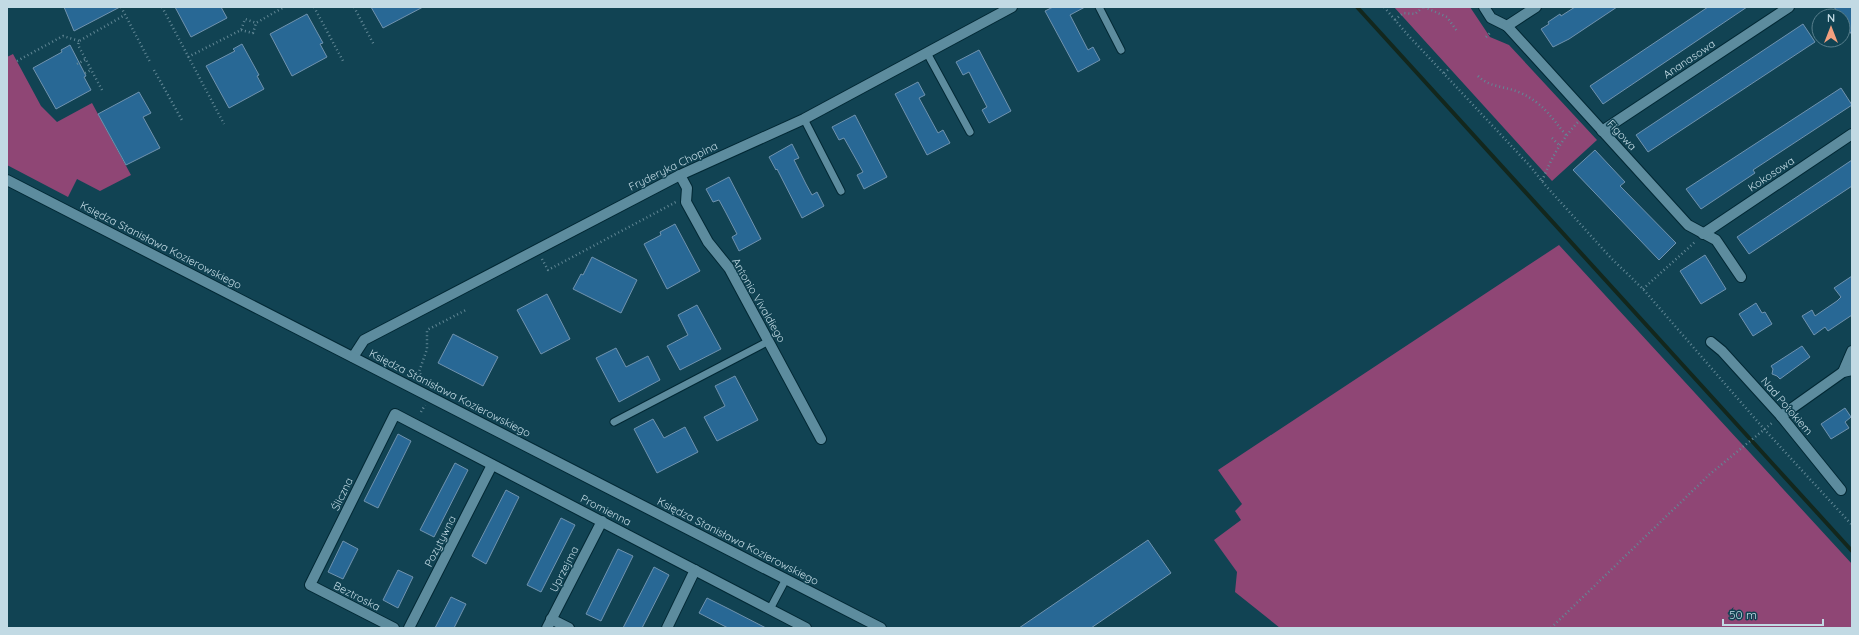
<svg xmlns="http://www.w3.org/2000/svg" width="1859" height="635" viewBox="0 0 1859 635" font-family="Quicksand,sans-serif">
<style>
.green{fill:#8f4675}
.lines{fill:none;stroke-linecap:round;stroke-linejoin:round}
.stream{stroke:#13271d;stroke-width:4}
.building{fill:#286895;stroke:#7093af}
.lane-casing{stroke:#022834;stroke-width:9}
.street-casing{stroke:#022834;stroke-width:12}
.secondary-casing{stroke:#022834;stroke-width:12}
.path{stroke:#628896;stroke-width:2.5;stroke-dasharray:1 3;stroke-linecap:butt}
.lane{stroke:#5d8c9e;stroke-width:7}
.street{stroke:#5d8c9e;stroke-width:10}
.secondary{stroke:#5d8c9e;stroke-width:10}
.labels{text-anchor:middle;stroke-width:3;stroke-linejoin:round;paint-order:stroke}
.street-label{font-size:11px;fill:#c2dae4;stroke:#114353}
</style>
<rect width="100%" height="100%" fill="#114353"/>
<g class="green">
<polygon points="1394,7 1470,7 1490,37 1509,45 1597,140 1552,181"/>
<polygon points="13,54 41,106 57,122 92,103 131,175 100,191 77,179 68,197 7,165 7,57"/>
<polygon points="1559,245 1852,564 1852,628 1280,628 1235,592 1237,572 1214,540 1241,520 1235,511 1242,504 1218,470"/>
</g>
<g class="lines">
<polyline class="stream" points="1357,7 1852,551"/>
</g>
<g class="building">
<polygon points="64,7 120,7 74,31"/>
<polygon points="175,7 221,7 227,18 191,37"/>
<polygon points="371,7 423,7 383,28"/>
<polygon points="1053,7 1085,7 1070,15 1088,50 1093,47 1100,60 1078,72 1045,11"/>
<polygon points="1575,7 1617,7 1569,39 1553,47 1541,29 1549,24 1548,22 1560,14 1561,16"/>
<polygon points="1708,7 1747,7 1603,104 1590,86"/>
<polygon points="1834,7 1852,7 1852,35 1843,21 1843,16 1840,16"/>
<polygon points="307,14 323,43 320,44 327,57 292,76 270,34"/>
<polygon points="1803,24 1815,42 1648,152 1636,135"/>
<polygon points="242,44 259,75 257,76 264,89 229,108 206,66 235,51 233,49"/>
<polygon points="70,45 86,76 84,77 91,90 56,109 33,68 62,52 61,50"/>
<polygon points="979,50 1011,111 989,123 982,110 987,107 975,84 969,72 963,75 956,62"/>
<polygon points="918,82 925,95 919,98 938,133 943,130 950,143 927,155 895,94"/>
<polygon points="1841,88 1852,105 1753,170 1755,173 1701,209 1686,189"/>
<polygon points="139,92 151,113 143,117 160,148 126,165 98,114"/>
<polygon points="855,115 887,177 864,189 857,175 863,172 857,161 844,138 839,140 832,127"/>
<polygon points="792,144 799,158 794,160 806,184 812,195 817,192 824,206 802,218 777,169 776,170 769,157"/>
<polygon points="1595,150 1625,182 1620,186 1676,243 1659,260 1573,170"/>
<polygon points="1852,160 1852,186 1749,254 1737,237"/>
<polygon points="729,177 761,239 739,251 732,237 737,234 725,211 719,200 713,202 706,189"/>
<polygon points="675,224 700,271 667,289 644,244 661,235 660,232"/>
<polygon points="1705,255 1726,289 1701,304 1680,271"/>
<polygon points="592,257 637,280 621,313 573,289 581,274 583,275"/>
<polygon points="1852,276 1852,315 1828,331 1825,327 1814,335 1802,316 1812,310 1815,316 1837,301 1841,297 1834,288"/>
<polygon points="547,294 570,339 541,354 517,310"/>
<polygon points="1756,303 1762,313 1765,312 1772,324 1753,336 1739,314"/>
<polygon points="697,305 721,349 680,370 667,346 688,335 678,315"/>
<polygon points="453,334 498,357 483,386 438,363"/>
<polygon points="1802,346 1810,357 1780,379 1777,376 1772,374 1773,369 1771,366"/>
<polygon points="616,348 626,367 648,356 660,380 619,402 596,358"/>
<polygon points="735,376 758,420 717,441 704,417 725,406 715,386"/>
<polygon points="1845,408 1851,417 1845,422 1849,428 1831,439 1821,424"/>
<polygon points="653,419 664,438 685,427 698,452 657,473 634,429"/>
<polygon points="398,434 411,441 378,508 364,501"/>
<polygon points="455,463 468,470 434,537 420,530"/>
<polygon points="506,490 519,497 486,564 472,556"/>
<polygon points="561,518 575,525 541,592 527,585"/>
<polygon points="1148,540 1171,573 1091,628 1019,628"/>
<polygon points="343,541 358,549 343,579 328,572"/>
<polygon points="618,549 633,556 601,621 586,614"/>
<polygon points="654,567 669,575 642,628 623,628"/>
<polygon points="398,570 413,577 398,608 383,600"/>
<polygon points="451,597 466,604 454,628 435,628"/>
<polygon points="707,598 729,609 766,628 728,628 699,613"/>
</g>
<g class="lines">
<defs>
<g id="lane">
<polyline points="1099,7 1121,50"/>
<polyline points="927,53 970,132"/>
<polyline points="804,119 841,191"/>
<polyline points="614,422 769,341"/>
<polyline points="770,609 786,579"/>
</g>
<g id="street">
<polyline points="1484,7 1491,18 1507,26 1688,225 1716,240 1741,277"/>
<polyline points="1507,26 1536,7"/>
<polyline points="1602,131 1789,7"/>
<polyline points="680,175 687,188 686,202 708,242 729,268 821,439"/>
<polyline points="1703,234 1852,134"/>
<polyline points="1711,342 1722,351 1781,416 1841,490"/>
<polyline points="353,357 364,340 680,175 804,119 1012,7"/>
<polyline points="1843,372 1852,351"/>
<polyline points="1781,416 1843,372 1852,370"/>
<polyline points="551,619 569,628"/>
<polyline points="394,628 310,585 395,414 806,628"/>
<polyline points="409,628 492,465"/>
<polyline points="547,628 602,521"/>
<polyline points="667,628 695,570"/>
</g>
<polyline id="secondary" points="7,180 881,628"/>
</defs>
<use href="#lane" class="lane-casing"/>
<use href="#street" class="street-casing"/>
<use href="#secondary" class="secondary-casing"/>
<g class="path">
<polyline points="121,7 150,62"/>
<polyline points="162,7 224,124"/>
<polyline points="314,7 343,61"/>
<polyline points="354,7 374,45"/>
<polyline points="1384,7 1407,34 1530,166 1546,186 1611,258 1643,289 1764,429 1852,525"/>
<polyline points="1424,7 1447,17 1457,31"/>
<polyline points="1395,20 1403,13 1415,14 1423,7"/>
<polyline points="241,30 253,33 256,23"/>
<polyline points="1486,37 1490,33"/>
<polyline points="188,57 241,30 245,19 256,23 284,7"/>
<polyline points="17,61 63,36 79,41"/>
<polyline points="77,64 86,59"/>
<polyline points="154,70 183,122"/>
<polyline points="85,73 91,70"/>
<polyline points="1444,73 1449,69"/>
<path d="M 1478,76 C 1490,88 1506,86 1521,93 C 1544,104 1550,116 1566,135"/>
<polyline points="102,90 78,45 79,41 125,15"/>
<polyline points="1552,138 1559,145"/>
<path d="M 1542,181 C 1552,157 1561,140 1579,121"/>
<polyline points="542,259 548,270 676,202"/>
<polyline points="1643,289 1696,241"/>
<polyline points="425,381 419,372 427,349 427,330 466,310"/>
<polyline points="421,412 425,405"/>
<polyline points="1551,628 1710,474 1772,423"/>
</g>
<use href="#lane" class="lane"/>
<use href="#street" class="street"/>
<use href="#secondary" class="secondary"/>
</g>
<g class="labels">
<g class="street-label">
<text transform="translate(1689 59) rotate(-34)" y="4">Ananasowa</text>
<text transform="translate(1622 135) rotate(47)" y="4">Figowa</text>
<text transform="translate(673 166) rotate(-26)" y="4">Fryderyka Chopina</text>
<text transform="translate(1771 174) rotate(-34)" y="4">Kokosowa</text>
<text transform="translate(161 245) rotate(27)" y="4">Księdza Stanisława Kozierowskiego</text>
<text transform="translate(759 300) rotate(60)" y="4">Antonio Vivaldiego</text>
<text transform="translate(450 393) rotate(27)" y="4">Księdza Stanisława Kozierowskiego</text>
<text transform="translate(1787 406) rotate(49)" y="4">Nad Potokiem</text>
<text transform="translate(342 494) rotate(-64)" y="4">Śliczna</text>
<text transform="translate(606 510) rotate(27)" y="4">Promienna</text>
<text transform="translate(440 541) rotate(-63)" y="4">Pozytywna</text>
<text transform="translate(738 541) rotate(27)" y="4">Księdza Stanisława Kozierowskiego</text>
<text transform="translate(564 569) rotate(-63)" y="4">Uprzejma</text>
<text transform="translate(357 596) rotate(27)" y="4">Beztroska</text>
</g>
</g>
<rect width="1859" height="635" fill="none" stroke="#c2dae4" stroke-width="16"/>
<g transform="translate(1831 28)"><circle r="19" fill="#114353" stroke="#587f8d"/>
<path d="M0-3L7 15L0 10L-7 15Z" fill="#f2a07f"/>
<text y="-6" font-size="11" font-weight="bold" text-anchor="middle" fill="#c2dae4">N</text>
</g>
<path d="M1723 619v6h100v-6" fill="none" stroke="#c2dae4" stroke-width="2"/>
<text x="1729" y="619" font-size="12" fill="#c2dae4" stroke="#114353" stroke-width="3" paint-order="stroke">50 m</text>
</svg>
